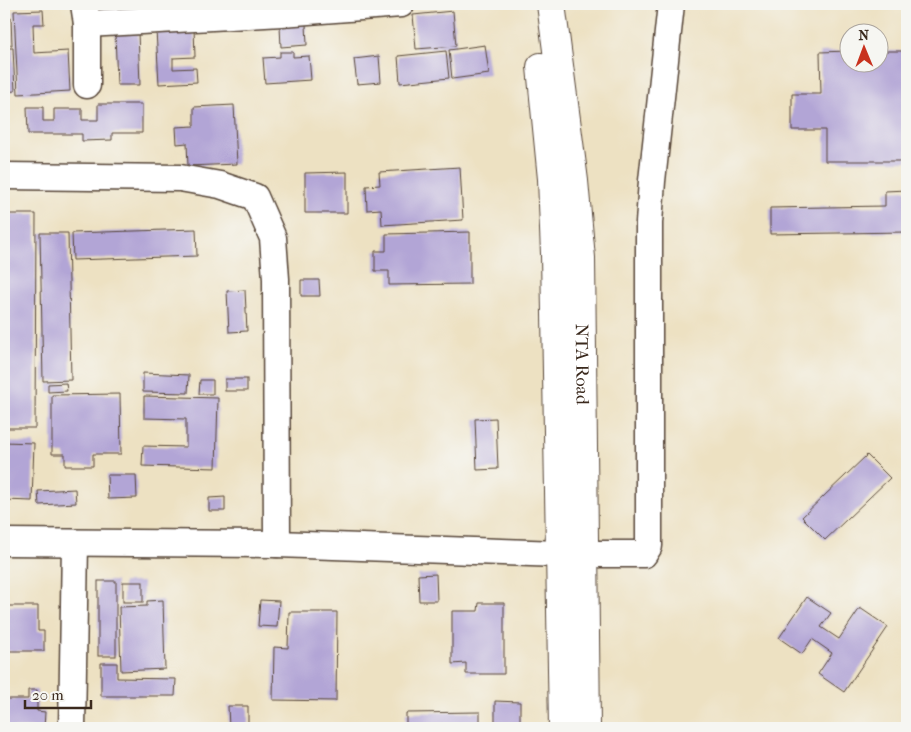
<svg xmlns="http://www.w3.org/2000/svg" width="911" height="732" viewBox="0 0 911 732" font-family="'IM FELL French Canon',serif">
<style>
.building{fill:#b2a5d6}
.lines{fill:none;stroke-linecap:round;stroke-linejoin:round}
.street-casing{stroke:#564537;stroke-width:29}
.secondary-casing{stroke:#564537;stroke-width:30}
.street{stroke:#fff;stroke-width:26}
.secondary{stroke:#fff;stroke-width:28}
.labels{text-anchor:middle;stroke-width:4;stroke-linejoin:round;paint-order:stroke}
.street-label{font-size:18px;fill:#3b2a1e;stroke:#f6f6f2}
</style>
<rect width="100%" height="100%" fill="#f6f6f2"/>
<filter id="ink" filterUnits="userSpaceOnUse"><feTurbulence type="fractalNoise" baseFrequency=".02" numOctaves="2"/><feDisplacementMap in="SourceGraphic" scale="10" xChannelSelector="R" yChannelSelector="G"/><feConvolveMatrix kernelMatrix="1 2 1 2 8 2 1 2 1" color-interpolation-filters="sRGB"/></filter>
<filter id="wash" filterUnits="userSpaceOnUse"><feTurbulence type="fractalNoise" baseFrequency=".0096" numOctaves="4" result="noise"/><feDisplacementMap in="SourceGraphic" scale="20" xChannelSelector="R" yChannelSelector="G"/><feGaussianBlur stdDeviation="1.12" result="paint"/><feColorMatrix in="noise" values="0 0 0 0 0 0 0 0 0 0 0 0 0 0 0 0 0 1.4 0 .05"/><feComposite in="paint" operator="in"/></filter>
<g filter="url(#wash)">
<rect width="100%" height="100%" fill="#ede1c2"/>
<g id="blocks">
<g class="building">
<polygon points="43,10 44,24 33,24 34,53 68,51 70,91 18,94 14,11"/>
<polygon points="453,11 456,46 416,49 413,15"/>
<polygon points="4,18 11,18 12,45 4,45"/>
<polygon points="306,24 307,45 281,47 280,26"/>
<polygon points="194,28 195,57 173,58 173,69 196,68 197,82 159,84 156,30"/>
<polygon points="138,32 140,85 117,85 115,33"/>
<polygon points="485,45 489,74 452,79 449,50"/>
<polygon points="4,48 13,48 15,91 4,92"/>
<polygon points="446,51 449,78 400,83 398,56"/>
<polygon points="848,51 848,62 878,62 878,51 907,51 907,161 825,161 825,130 792,130 792,94 821,94 820,52"/>
<polygon points="280,52 293,52 293,57 309,56 311,80 265,83 263,58 280,57"/>
<polygon points="379,56 381,82 357,84 354,59"/>
<polygon points="98,104 142,104 142,133 112,133 112,140 82,141 82,134 28,134 27,107 43,107 43,121 54,121 54,109 82,109 82,120 98,120"/>
<polygon points="234,105 237,164 188,166 187,143 177,144 176,127 194,126 194,107"/>
<polygon points="460,167 463,220 382,225 381,209 367,210 366,186 380,185 379,172"/>
<polygon points="347,172 347,213 305,213 305,173"/>
<polygon points="907,190 907,232 770,234 770,208 885,206 885,191"/>
<polygon points="4,214 36,214 35,428 4,428"/>
<polygon points="196,229 197,256 73,260 72,233"/>
<polygon points="470,232 470,284 389,285 389,271 375,271 375,251 386,251 386,234"/>
<polygon points="40,233 68,233 71,380 43,381"/>
<polygon points="301,280 319,280 320,296 301,296"/>
<polygon points="245,290 247,331 229,332 227,291"/>
<polygon points="143,373 189,375 188,393 143,392"/>
<rect x="225" y="379" width="22" height="12"/>
<polygon points="200,380 213,380 213,394 199,394"/>
<polygon points="66,383 67,391 48,392 48,384"/>
<polygon points="120,394 121,454 93,454 93,466 65,466 65,454 52,454 52,395"/>
<polygon points="144,396 218,398 216,468 142,466 143,446 186,447 186,419 144,418"/>
<polygon points="496,418 498,469 477,470 475,419"/>
<polygon points="4,442 34,443 32,501 4,500"/>
<polygon points="867,455 890,478 825,540 802,517"/>
<polygon points="107,475 136,475 137,498 108,499"/>
<polygon points="75,489 76,503 39,505 38,491"/>
<polygon points="225,497 225,511 209,511 209,498"/>
<polygon points="436,574 437,601 419,601 418,575"/>
<rect x="98" y="581" width="18" height="75"/>
<rect x="123" y="582" width="20" height="20"/>
<polygon points="807,597 831,613 821,627 839,639 860,608 888,627 844,692 818,674 832,653 812,639 802,654 779,638"/>
<polygon points="163,600 165,669 121,671 119,607 147,606 147,601"/>
<polygon points="260,600 279,601 277,627 258,626"/>
<polygon points="479,603 504,603 504,674 466,674 466,663 452,664 452,611 478,611"/>
<polygon points="4,606 38,606 38,631 44,631 44,651 4,651"/>
<polygon points="289,612 337,612 336,701 273,700 274,647 288,648"/>
<polygon points="101,663 117,663 117,678 176,679 175,696 101,696"/>
<polygon points="28,690 37,690 37,711 45,712 44,728 4,728 4,699 28,699"/>
<polygon points="495,701 520,702 520,728 495,728"/>
<polygon points="228,706 248,706 248,725 252,725 252,728 229,728"/>
<polygon points="480,712 480,724 490,724 490,728 406,728 406,713"/>
</g>
</g>
</g>
<g filter="url(#ink)">
<use href="#blocks" fill-opacity="0" stroke="#564537" stroke-width="1"/>
<g class="lines">
<defs>
<g id="street">
<polyline points="84,4 87,24 87,85"/>
<polyline points="87,24 282,13 401,4"/>
<polyline points="4,176 180,178 220,185 255,197 273,238 276,279 277,544"/>
<polyline points="4,542 277,544 559,554"/>
<polyline points="584,554 644,554 649,546 649,223 652,181 671,4"/>
<polyline points="72,728 75,543"/>
</g>
<g id="secondary">
<path id="s1" d="M 551,4 L 574,181 L 581,258 L 586,728"/>
<polyline points="541,67 552,179 555,254 563,728"/>
</g>
</defs>
<use href="#street" class="street-casing"/>
<use href="#secondary" class="secondary-casing"/>
<use href="#street" class="street"/>
<use href="#secondary" class="secondary"/>
</g>
</g>
<g class="labels">
<g class="street-label">
<text dy="6" stroke="none"><textPath href="#s1" startOffset="362">NTA Road</textPath></text>
</g>
</g>
<rect width="911" height="732" fill="none" stroke="#f6f6f2" stroke-width="20"/>
<g transform="translate(864 48) rotate(359)"><circle r="24" fill="#f6f6f2" stroke="#aba49d"/>
<path d="M0-4L9 19L0 12L-9 19Z" fill="#c8321e"/>
<text y="-8" font-size="14" font-weight="bold" text-anchor="middle" fill="#3b2a1e">N</text>
</g>
<path d="M25 700v8h66v-8" fill="none" stroke="#3b2a1e" stroke-width="2.5"/>
<text x="32" y="700" font-size="15" fill="#3b2a1e" stroke="#f6f6f2" stroke-width="4" paint-order="stroke">20 m</text>
</svg>
